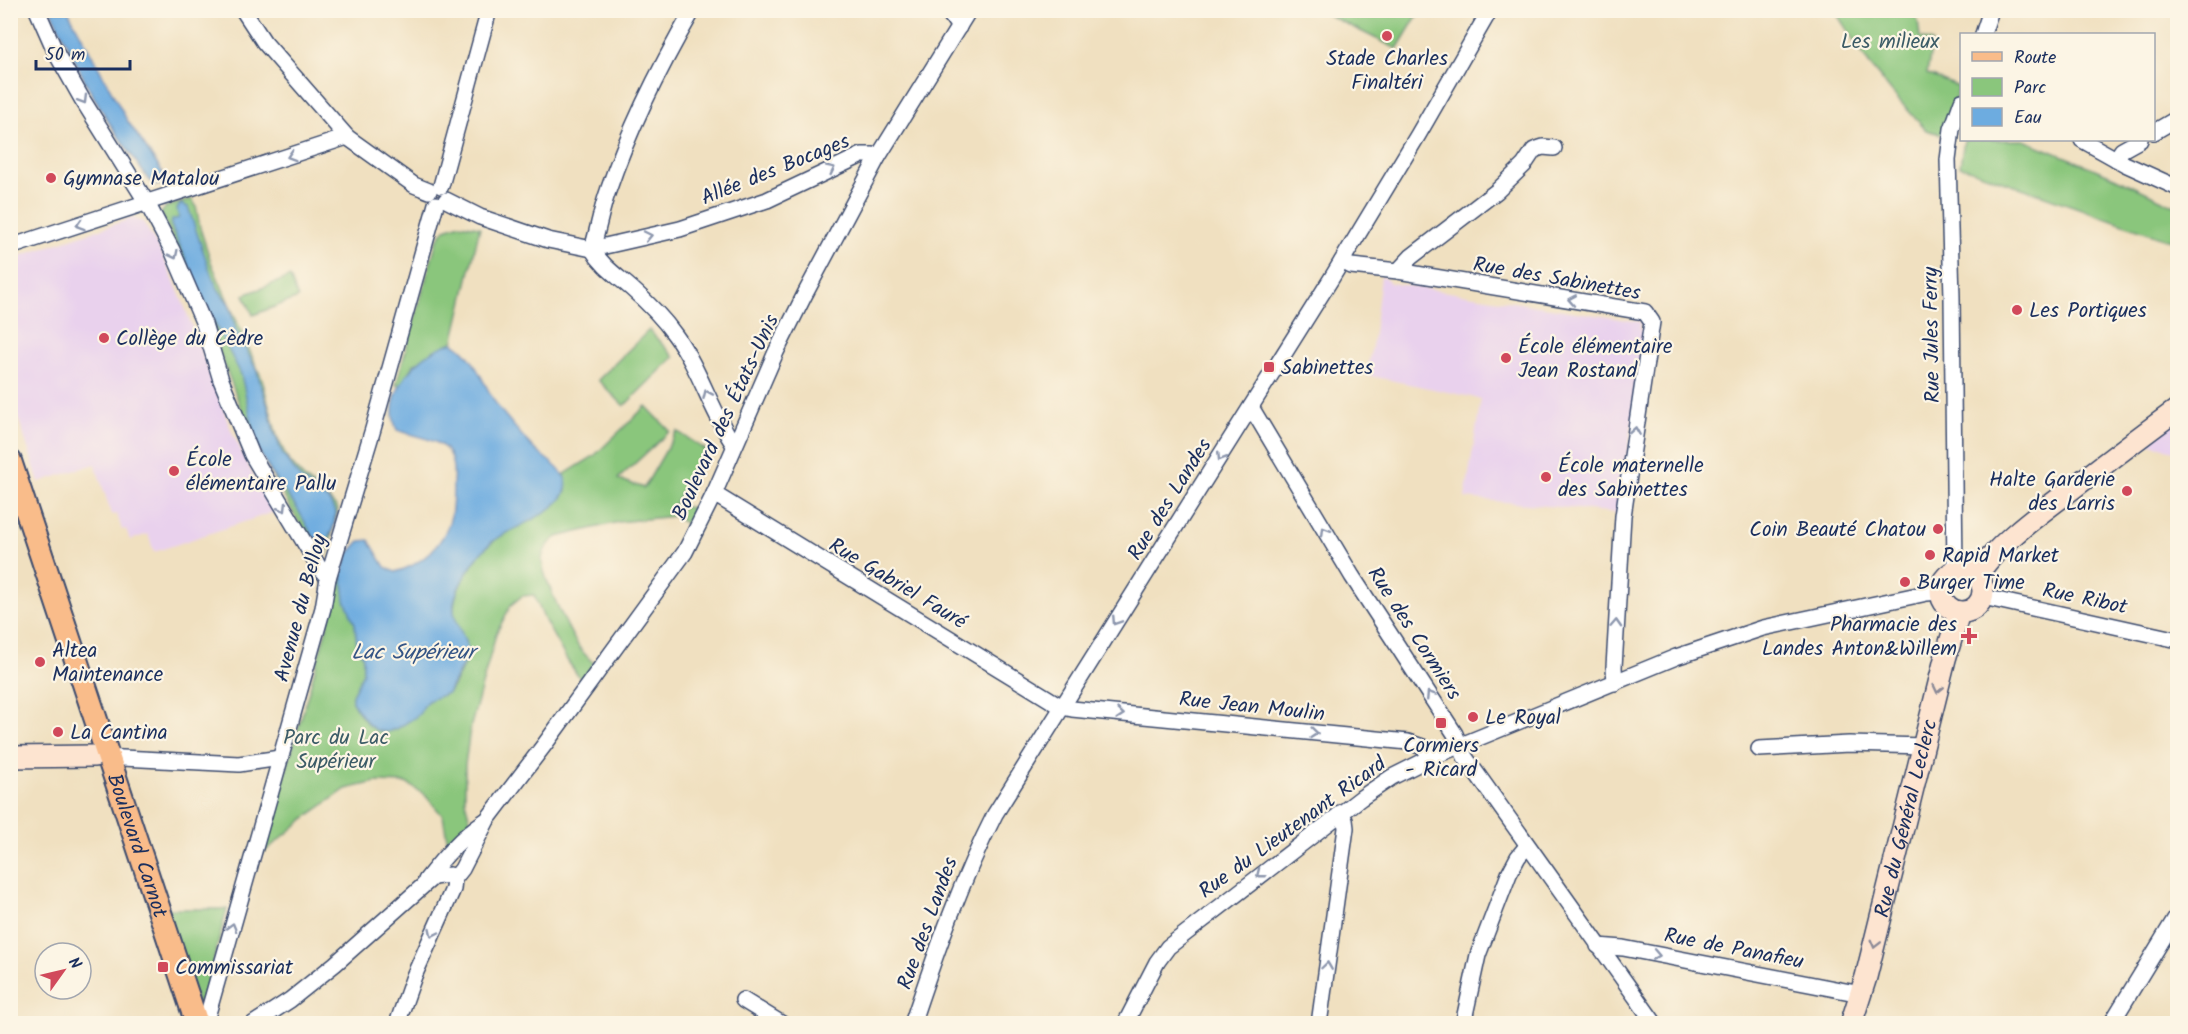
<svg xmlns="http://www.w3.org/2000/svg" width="2188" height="1034" viewBox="0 0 2188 1034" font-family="Kalam,sans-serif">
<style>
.built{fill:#e9d1ed}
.green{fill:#8ac67c;stroke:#527a6d;stroke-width:1.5}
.water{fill:#6dace0;stroke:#446e9f;stroke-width:1.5}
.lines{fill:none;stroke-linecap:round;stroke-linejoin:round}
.street-casing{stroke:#3b4a6d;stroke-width:18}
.secondary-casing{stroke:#3b4a6d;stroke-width:24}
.primary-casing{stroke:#3b4a6d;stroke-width:26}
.street{stroke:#fff;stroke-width:15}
.secondary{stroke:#fde4d0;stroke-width:21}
.primary{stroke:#f9bc8a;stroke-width:22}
.oneway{stroke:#8d97ae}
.oneway2{stroke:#8c8a97}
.poi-dot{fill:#d1495b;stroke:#fcf5e5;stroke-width:2}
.labels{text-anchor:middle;stroke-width:4.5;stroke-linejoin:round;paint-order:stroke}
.park-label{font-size:21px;fill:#3c5c67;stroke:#fcf5e5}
.poi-label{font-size:21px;fill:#1b2f5e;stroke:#fcf5e5;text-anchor:start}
.street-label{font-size:21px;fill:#1b2f5e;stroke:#fcf5e5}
.water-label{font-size:22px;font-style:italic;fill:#345485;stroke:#fcf5e5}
</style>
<rect width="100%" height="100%" fill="#fcf5e5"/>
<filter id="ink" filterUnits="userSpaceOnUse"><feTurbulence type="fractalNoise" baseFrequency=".0167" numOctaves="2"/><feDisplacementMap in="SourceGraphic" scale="12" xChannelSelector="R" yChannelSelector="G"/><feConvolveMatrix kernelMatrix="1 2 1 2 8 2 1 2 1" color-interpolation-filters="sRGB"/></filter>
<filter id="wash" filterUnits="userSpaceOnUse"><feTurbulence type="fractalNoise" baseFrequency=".008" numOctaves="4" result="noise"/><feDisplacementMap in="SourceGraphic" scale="24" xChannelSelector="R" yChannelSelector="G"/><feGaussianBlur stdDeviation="1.35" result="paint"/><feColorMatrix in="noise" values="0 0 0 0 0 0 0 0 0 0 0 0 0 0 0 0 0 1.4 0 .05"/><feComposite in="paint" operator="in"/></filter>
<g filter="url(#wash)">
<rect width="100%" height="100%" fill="#f0e0c0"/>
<g class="built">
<polygon points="133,218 143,222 161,252 182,300 231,430 255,479 274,512 154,552 148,534 130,540 126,529 122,530 117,514 112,515 95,464 39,482 11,396 11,259"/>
<polygon points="1381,276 1384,277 1390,283 1641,322 1640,329 1647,331 1618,513 1465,498 1481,399 1366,375 1373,341"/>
<polygon points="2177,420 2177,452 2148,443"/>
</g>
<g class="green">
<polygon points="1320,11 1420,11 1397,49"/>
<polygon points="1835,11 1911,11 1918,21 1920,38 1932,42 1927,74 1959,87 1944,135 1926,130 1896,97 1869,64"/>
<polygon points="1964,140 2024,140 2112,176 2177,207 2177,243 1960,166"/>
<polygon points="192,199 196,206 200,228 211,262 262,379 277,436 287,458 303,477 328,498 338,509 327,554 321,556 317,553 277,485 252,437 191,277 161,213 166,207"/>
<polygon points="460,224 480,227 453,343 449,343 413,365 401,385 396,385 437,240 445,229"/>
<polygon points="290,277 298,298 253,315 244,295"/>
<polygon points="649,330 674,357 624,406 598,380"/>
<path d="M 646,406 L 670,431 L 618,479 L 644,488 L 677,431 L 706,450 L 674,505 L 700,509 L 691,527 L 674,516 L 619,522 L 557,537 C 550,542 543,549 542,559 C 541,575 571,636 581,650 C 585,654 589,659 594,663 L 581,680 L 567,660 L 545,621 L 534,595 L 522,596 L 511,605 L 496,634 L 470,729 L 465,765 L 465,801 L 470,820 L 448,844 L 443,816 L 424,794 L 406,783 L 376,782 L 346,789 L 309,815 L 263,853 L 342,574 L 343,587 L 355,624 L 357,644 L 363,657 L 363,673 L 352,695 L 352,702 C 359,712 367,728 380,731 C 402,736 413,711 428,701 C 434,697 444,696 449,692 C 453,688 464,665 466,659 C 470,646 462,637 457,625 C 446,599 467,572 482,552 C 502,527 555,517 566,491 L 563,475 L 594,456 Z"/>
<polygon points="165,909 227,909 200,1012"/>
</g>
<g class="water">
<polygon points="51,11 68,11 127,120 167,179 166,184 155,185 148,179 110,124 88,87"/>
<path d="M 181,204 L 188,207 L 212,277 L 218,289 L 229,304 L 236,330 L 256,369 L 269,410 L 274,432 L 283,455 L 300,478 L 329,501 L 335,512 C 335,523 332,541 319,543 L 315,540 L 298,510 L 271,472 L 258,450 L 241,374 L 210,314 L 171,225 L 172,220 L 179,218 L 177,209 Z"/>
<path d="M 453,343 C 479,357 484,392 503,413 C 513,425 523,437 533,448 C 543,458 556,463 564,476 C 581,506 510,527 493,541 C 479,552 457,584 454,602 C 451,622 467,635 468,654 L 448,693 L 427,701 L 419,714 L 414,718 L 398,728 L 387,732 L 376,730 L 368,724 L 352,702 L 352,695 L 363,673 L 363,657 L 357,644 L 355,624 L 345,600 L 342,574 L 348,554 L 360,541 L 369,540 L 385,567 L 395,572 C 422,565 445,544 451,516 C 453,505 453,494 453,483 C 454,471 454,457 445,448 C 433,438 411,435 397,430 C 383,398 409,365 435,350 C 441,347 446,344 453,343 Z"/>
</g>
</g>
<g filter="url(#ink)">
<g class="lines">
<defs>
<g id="street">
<polyline points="37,10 56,53 82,99 147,203 172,250 204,324 221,380 252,455 319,567 328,578"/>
<polyline points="243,10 264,42 347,137 414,185 429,191"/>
<polyline points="947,10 959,27"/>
<polyline points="1983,34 1991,10"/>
<polyline points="2154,132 2178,118"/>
<polyline points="2082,140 2125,164 2178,188"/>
<polyline points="2116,159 2122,150 2140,140"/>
<polyline points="441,186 489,10"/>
<polyline points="446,200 480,217 548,240 592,249 680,229 767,200 862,155 873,155 878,157"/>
<polyline points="10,247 347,137"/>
<path d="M 592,249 C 598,230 601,210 608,191 C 629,129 660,67 693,10"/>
<path d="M 592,249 C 602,266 616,275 631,288 C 647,302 663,318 675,335 C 700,369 711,411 734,445"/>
<polyline points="1342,261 1351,266 1398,271 1645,312 1652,322 1623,516 1614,667 1615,683"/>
<polyline points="1398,271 1411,257 1497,191 1524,165 1534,150 1543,147 1554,148"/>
<polyline points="1251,407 1352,576 1455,734 1465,757 1655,1024"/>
<polyline points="714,494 1062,707 1072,709 1408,742 1423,747 1432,757"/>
<polyline points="1955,571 1952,297 1948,160 1952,129 1962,101"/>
<polyline points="1983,597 2178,640"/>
<polyline points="1759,749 1849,744 1925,746"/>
<polyline points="103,757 239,764 280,758"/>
<polyline points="454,879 462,869 487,820 545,744 685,552 714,494 776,352 805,294 878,157 969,10"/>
<path d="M 426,880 C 444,857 461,837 485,821"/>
<polyline points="1598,946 1623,948 1861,994"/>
<polyline points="743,1000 782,1024"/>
<polyline points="205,1024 323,608 328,578 373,429 436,204"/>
<polyline points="253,1024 290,1000 335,964 433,877 450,875 454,879"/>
<polyline points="397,1024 414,976 453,889 454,879"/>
<path d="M 912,1024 C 936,952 961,881 995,814 L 1331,279 L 1418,135 L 1490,10"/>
<polyline points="1125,1024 1157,962 1168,947 1361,798 1392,777 1432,757 1676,657 1763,628 1927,593 1940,592"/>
<polyline points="1319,1024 1346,828 1345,820 1340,813"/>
<polyline points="1463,1024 1478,955 1509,874 1518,857 1527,846"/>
<polyline points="2111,1024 2178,914"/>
</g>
<g id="secondary">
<circle cx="1962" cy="591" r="21"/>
<path d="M 1977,576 C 1994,547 2036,516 2064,495 C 2102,466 2139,437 2178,409"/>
<polyline points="10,757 94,756"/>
<path id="s1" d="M 1851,1024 L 1866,977 L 1945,659 L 1959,613"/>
</g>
<g id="primary">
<path id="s2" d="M 10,461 L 197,1024"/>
</g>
</defs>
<use href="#street" class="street-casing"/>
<use href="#secondary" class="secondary-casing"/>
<use href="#primary" class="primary-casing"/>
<use href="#street" class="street"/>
<use href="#secondary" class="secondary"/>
<use href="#primary" class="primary"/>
</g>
<defs><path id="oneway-chevron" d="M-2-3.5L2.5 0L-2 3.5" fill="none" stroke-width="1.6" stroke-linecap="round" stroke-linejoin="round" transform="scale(1.5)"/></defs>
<g class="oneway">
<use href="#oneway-chevron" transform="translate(83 100) rotate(59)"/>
<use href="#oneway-chevron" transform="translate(291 156) rotate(162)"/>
<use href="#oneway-chevron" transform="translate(831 169) rotate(-26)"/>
<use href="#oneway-chevron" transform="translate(80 225) rotate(162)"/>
<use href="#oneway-chevron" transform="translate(648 236) rotate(-12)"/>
<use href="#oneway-chevron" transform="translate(174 255) rotate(64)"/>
<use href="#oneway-chevron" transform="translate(1572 300) rotate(-170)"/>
<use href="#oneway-chevron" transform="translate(707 394) rotate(-114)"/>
<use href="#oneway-chevron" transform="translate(1635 431) rotate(-81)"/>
<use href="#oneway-chevron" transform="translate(1221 457) rotate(122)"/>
<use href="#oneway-chevron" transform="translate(283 508) rotate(59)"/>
<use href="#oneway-chevron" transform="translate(1325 531) rotate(-121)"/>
<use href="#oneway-chevron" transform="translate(1116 621) rotate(123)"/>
<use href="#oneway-chevron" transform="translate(1616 624) rotate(-87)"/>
<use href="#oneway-chevron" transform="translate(1430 695) rotate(-123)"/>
<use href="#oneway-chevron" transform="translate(1120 714) rotate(5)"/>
<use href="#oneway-chevron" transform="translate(1314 733) rotate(6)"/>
<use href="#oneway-chevron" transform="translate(1260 874) rotate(142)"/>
<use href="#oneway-chevron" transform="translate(232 927) rotate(-74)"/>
<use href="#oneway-chevron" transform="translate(433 933) rotate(115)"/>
<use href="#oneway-chevron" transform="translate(1656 955) rotate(11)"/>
<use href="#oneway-chevron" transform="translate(1327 966) rotate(-82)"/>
</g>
<g class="oneway2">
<use href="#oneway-chevron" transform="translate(1938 689) rotate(103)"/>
<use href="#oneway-chevron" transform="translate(1875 944) rotate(104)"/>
</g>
</g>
<g class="poi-dot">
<circle cx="1387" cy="36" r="6"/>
<circle cx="51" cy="178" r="6"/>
<circle cx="2017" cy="310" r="6"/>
<circle cx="104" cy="338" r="6"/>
<circle cx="1506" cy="358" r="6"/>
<rect x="1263" y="361" width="12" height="12" rx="3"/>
<circle cx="174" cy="471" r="6"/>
<circle cx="1546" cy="477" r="6"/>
<circle cx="2127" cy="491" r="6"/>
<circle cx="1938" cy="529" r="6"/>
<circle cx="1930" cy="555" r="6"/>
<circle cx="1905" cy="582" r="6"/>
<path d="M1966 627h6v6h6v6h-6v6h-6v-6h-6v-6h6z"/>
<circle cx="40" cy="662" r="6"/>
<circle cx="1473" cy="717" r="6"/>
<rect x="1435" y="717" width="12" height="12" rx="3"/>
<circle cx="58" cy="732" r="6"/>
<rect x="157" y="961" width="12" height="12" rx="3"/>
</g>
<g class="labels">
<g class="park-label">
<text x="1890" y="48">Les milieux</text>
<text x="336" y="744">Parc du Lac<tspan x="336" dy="24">Supérieur</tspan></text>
</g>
<g class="poi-label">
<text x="1387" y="65" text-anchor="middle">Stade Charles<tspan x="1387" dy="24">Finaltéri</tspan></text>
<text x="63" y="185">Gymnase Matalou</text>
<text x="2029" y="317">Les Portiques</text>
<text x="116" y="345">Collège du Cèdre</text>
<text x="1518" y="353">École élémentaire<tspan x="1518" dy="24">Jean Rostand</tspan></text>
<text x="1281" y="374">Sabinettes</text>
<text x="186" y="466">École<tspan x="186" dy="24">élémentaire Pallu</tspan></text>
<text x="1558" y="472">École maternelle<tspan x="1558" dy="24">des Sabinettes</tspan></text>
<text x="2115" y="486" text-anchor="end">Halte Garderie<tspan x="2115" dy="24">des Larris</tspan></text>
<text x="1926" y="536" text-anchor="end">Coin Beauté Chatou</text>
<text x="1942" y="562">Rapid Market</text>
<text x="1917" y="589">Burger Time</text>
<text x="1957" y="631" text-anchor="end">Pharmacie des<tspan x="1957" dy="24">Landes Anton&amp;Willem</tspan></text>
<text x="52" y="657">Altea<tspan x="52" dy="24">Maintenance</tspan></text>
<text x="1485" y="724">Le Royal</text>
<text x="70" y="739">La Cantina</text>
<text x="1441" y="752" text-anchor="middle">Cormiers<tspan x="1441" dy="24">- Ricard</tspan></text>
<text x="175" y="974">Commissariat</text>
</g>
<g class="street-label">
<text transform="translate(775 169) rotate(-22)" y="7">Allée des Bocages</text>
<text transform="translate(1557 278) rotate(10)" y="7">Rue des Sabinettes</text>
<text transform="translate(1931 335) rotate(-91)" y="7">Rue Jules Ferry</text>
<text transform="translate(725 417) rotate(-65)" y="7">Boulevard des États-Unis</text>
<text transform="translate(1169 499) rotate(-58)" y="7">Rue des Landes</text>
<text transform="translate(898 583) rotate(31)" y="7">Rue Gabriel Fauré</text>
<text transform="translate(2085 598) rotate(12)" y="7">Rue Ribot</text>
<text transform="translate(300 608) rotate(-75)" y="7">Avenue du Belloy</text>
<text transform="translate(1415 633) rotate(57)" y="7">Rue des Cormiers</text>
<text transform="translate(1252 706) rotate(6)" y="7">Rue Jean Moulin</text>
<text dy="7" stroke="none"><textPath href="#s1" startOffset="213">Rue du Général Leclerc</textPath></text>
<text transform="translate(1292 827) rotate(-36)" y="7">Rue du Lieutenant Ricard</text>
<text dy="7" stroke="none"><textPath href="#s2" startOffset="405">Boulevard Carnot</textPath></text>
<text transform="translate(927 923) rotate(-70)" y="7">Rue des Landes</text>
<text transform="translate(1734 948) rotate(11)" y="7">Rue de Panafieu</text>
</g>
<g class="water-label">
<text x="413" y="659">Lac Supérieur</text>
</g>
</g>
<rect width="2188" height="1034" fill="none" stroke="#fcf5e5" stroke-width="36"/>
<rect x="1960" y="33" width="195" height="108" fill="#fcf5e5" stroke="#a2a6af" stroke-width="1.5"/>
<rect x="1972" y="52" width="30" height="9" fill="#f9bc8a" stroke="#a2a6af" stroke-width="1.5"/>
<text x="2014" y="63" font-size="18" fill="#1b2f5e">Route</text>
<rect x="1972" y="78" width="30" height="18" fill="#8ac67c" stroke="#a2a6af" stroke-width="1.5"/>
<text x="2014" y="93" font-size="18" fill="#1b2f5e">Parc</text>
<rect x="1972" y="108" width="30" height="18" fill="#6dace0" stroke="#a2a6af" stroke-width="1.5"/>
<text x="2014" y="123" font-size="18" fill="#1b2f5e">Eau</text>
<g transform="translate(63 971) rotate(56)"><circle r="28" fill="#fcf5e5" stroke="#a2a6af" stroke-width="1.5"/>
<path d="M0-4.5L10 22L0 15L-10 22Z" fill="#d1495b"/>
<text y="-9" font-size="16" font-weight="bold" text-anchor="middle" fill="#1b2f5e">N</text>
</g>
<path d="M36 60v9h94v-9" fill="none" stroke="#1b2f5e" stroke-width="3"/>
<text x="45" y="60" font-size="18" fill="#1b2f5e" stroke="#fcf5e5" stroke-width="4.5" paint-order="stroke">50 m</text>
</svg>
